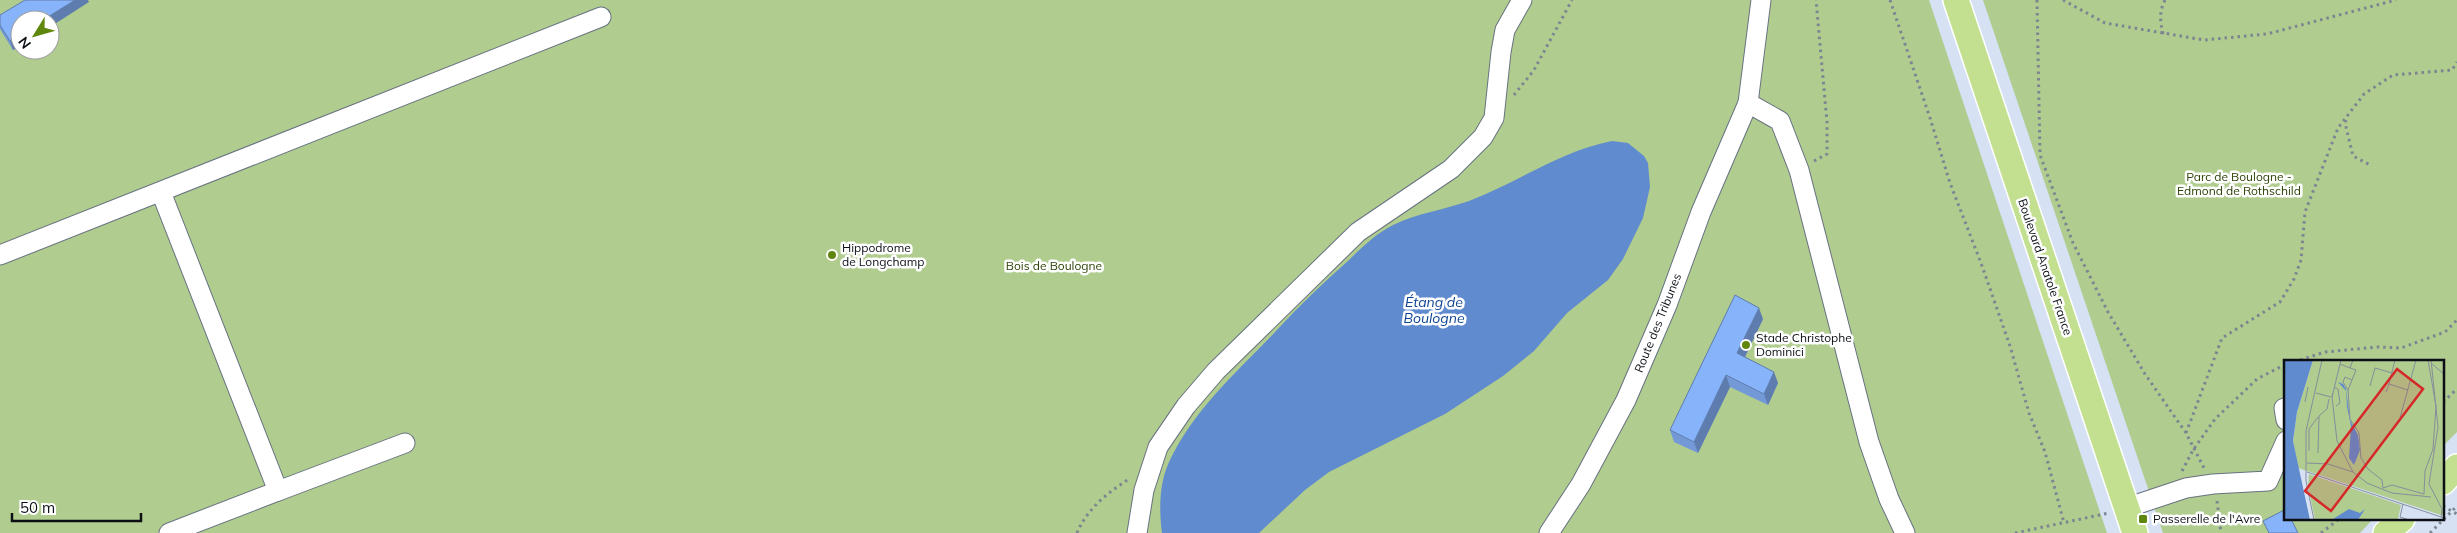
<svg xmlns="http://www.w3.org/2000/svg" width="2457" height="533" viewBox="0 0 2457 533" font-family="Mulish,sans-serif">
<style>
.green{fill:#b0cc8e;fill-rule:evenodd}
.water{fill:#608bce}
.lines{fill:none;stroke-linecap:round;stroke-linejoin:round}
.minor-casing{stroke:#687282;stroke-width:21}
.major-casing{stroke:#fff;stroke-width:28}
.path{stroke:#7d8592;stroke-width:3;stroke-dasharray:2.5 4;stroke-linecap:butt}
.minor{stroke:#fff;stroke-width:19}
.major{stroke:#c2e08f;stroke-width:25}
.wall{fill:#739ad6}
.shaded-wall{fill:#5e7dae}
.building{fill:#86b3f9;stroke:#5e7dae}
.poi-dot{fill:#5f870e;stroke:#fff;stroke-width:2}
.labels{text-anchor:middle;stroke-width:5;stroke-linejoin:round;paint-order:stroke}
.park-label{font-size:12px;fill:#2e4308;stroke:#fff}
.poi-label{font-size:12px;fill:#0c1016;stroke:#fff;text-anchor:start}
.street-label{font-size:12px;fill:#0c1016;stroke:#fff}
.water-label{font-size:14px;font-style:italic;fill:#0d4392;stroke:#fff}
.inset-road{fill:none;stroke:#858e9b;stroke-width:1}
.view{fill:#d62828;fill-opacity:0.15;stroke:#d62828;stroke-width:2.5}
.inset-edge{fill:none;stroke:#0c1016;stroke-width:2.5}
</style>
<rect width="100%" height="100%" fill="#d6e2f4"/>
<g class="green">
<path d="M 0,0 L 1929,0 L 2107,533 L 0,533 ZM 20,20 L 50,20 L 50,50 L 20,50 Z"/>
<polygon points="1983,0 2457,0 2457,432 2443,446 2443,362 2286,362 2286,519 2373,519 2360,533 2163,533"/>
</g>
<path class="water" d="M 1612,141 L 1628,143 L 1644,156 L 1648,163 L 1650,187 L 1643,218 L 1623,259 L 1608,280 L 1567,313 L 1534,351 L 1503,376 L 1445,414 L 1329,472 L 1305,490 L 1259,533 L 1162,533 C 1159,510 1159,484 1169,462 C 1194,409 1236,373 1276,331 C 1299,306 1323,283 1349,260 C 1362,247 1377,233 1393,225 C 1417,213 1444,210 1469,201 C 1517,183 1560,151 1612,141 Z"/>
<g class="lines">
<defs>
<g id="minor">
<polyline points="1748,103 1780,121 1799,170 1869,442 1889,499 1905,533"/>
<polyline points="161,192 278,491 405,443"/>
<polyline points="0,255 601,17"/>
<polyline points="2284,408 2286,420"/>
<polyline points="2126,508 2186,488 2213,484 2268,481 2286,441"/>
<polyline points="169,533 278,491"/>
<polyline points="1137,533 1144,490 1158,447 1186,406 1216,371 1358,232 1451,169 1483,137 1494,118 1501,52 1505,30 1522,0"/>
<polyline points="1549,533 1581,484 1626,400 1667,305 1701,212 1748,103 1761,0"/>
</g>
<g id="major">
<polyline points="1956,0 2135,533"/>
<polyline points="2443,482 2457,467"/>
<polyline points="2386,533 2402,519"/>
</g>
</defs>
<use href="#minor" class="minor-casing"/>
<use href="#major" class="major-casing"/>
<g class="path">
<polyline points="1890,0 1930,118 1950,183 1981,263 2010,346 2029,413 2045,452 2064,523"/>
<polyline points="2037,0 2040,155 2073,243 2108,312 2145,374 2186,433 2204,468"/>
<polyline points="2063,0 2105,23 2204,40 2267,34 2396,0"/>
<path d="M 2163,34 C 2160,21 2159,12 2165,0"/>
<polyline points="1514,95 1534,70 1572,0"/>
<polyline points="2346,120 2345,123 2353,156 2372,166"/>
<polyline points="1814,161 1827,154 1827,122 1816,0"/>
<polyline points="2294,362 2325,352 2378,347 2401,348 2445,332 2457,320"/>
<polyline points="2443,402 2457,389"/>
<polyline points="2186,433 2222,338 2280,302 2294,279 2301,260 2305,212 2338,128 2364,94 2393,75 2452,70 2457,62"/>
<polyline points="2182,471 2193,450 2215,419 2257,379 2286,364"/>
<polyline points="2217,501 2221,533"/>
<polyline points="2443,506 2457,514"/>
<path d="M 1077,533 C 1087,509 1107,493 1129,479"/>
<polyline points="2015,533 2109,513"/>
<polyline points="2321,533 2339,519"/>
<polyline points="2430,533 2457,506"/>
</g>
<use href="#minor" class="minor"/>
<use href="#major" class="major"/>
</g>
<g class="wall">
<polygon points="89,2 20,20 20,46 13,50 0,29 0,15"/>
<polygon points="1763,319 1745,357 1778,383 1768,405 1730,387 1698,453 1674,442 1670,430"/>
</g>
<g class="shaded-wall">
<polygon points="75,0 88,0 89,2 50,27 50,20 43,20"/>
<polygon points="20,35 20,46 13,50 10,41"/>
<polygon points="1759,308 1763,319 1741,365 1737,353"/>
<polygon points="1774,372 1778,383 1768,405 1764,394"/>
<polygon points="1726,375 1730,387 1698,453 1694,442"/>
</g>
<g class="building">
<polygon points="25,0 75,0 43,20 20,20 20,35 10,41 0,25 0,15"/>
<polygon points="1735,295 1759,308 1737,353 1774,372 1764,394 1726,375 1694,442 1670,430"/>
<polygon points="2286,509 2286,519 2291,519 2298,533 2269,533 2263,521"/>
</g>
<g class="poi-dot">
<circle cx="832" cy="255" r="5"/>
<circle cx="1746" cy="345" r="5"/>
<rect x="2138" y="514" width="10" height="10" rx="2.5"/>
</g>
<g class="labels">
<g class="park-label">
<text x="2239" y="181">Parc de Boulogne -<tspan x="2239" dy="14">Edmond de Rothschild</tspan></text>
<text x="1054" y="270">Bois de Boulogne</text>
</g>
<g class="poi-label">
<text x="842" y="252">Hippodrome<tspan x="842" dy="14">de Longchamp</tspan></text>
<text x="1756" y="342">Stade Christophe<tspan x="1756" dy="14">Dominici</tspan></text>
<text x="2153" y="523">Passerelle de l'Avre</text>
</g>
<g class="street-label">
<text transform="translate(2045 267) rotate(71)" y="4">Boulevard Anatole France</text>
<text transform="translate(1658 323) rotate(-68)" y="4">Route des Tribunes</text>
</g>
<g class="water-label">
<text x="1434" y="307">Étang de<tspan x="1434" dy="16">Boulogne</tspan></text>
</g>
</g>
<g transform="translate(2284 360)">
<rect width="160" height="160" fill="#d6e2f4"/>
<path d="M 29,0 L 160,0 L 160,156 L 14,108 L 9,81 L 13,52 ZM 25,114 L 117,145 L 114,159 L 31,160 L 24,126 Z" fill="#b0cc8e"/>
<path d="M 0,0 L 29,0 L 13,52 L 9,81 L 26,160 L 0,160 ZM 54,22 L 59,24 L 62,29 L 66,60 L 74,75 L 76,90 L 70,105 L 65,98 L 67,66 L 63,47 L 62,31 ZM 65,149 L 76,153 L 81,149 L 74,160 L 49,159 Z" fill="#608bce"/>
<path class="inset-road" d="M 147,0 L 154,67 L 145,124 L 158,149 L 157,157M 56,4 L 66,8 L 69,0M 148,4 L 160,14M 66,8 L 72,10 L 68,20M 105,24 L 111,0M 86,26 L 91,8 L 108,13M 50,27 L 54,29 L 56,43 L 52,46M 64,30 L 59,22 L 61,17 L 68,20 L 64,30 L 66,59 L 75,73 L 77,98 L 84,109 L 98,120 L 99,128 L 108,125 L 140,134 L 141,111 L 149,89 L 152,46 L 144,0M 102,32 L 105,24 L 124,30M 32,33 L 47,37M 49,33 L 48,37 L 57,0M 48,37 L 53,81 L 69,112 L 83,123 L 108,133 L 147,137M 21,42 L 24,27M 116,58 L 132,0M 25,91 L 25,69 L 34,57M 34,93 L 35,56 L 43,49 L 45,39M 23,103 L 44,104 L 69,112M 23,112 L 160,158M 119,144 L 116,157 L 125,160M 30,160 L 22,121 L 22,71 L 38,0"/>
<path class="view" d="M 113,9 L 139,29 L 47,151 L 21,131 Z"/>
<rect width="160" height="160" class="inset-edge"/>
</g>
<g transform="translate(35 35) rotate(233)"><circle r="24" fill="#ffffff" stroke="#9e9fa2"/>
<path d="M0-4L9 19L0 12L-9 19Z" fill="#5f870e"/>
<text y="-8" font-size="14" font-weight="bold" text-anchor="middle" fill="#0c1016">N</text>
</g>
<path d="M12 513v8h129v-8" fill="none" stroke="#0c1016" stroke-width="2.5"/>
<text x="20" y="513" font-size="15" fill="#0c1016" stroke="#ffffff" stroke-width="4" paint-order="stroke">50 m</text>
</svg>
